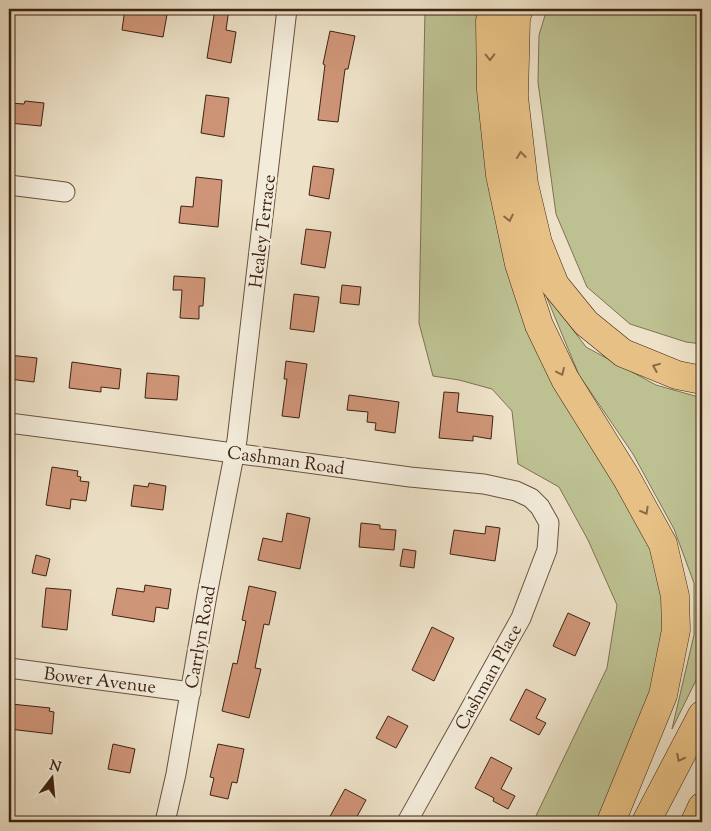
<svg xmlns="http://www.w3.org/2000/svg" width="711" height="831" viewBox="0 0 711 831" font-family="'Sorts Mill Goudy',serif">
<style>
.green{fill:#bdc192;stroke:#7e7252}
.building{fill:#cf9578;stroke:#3e2312}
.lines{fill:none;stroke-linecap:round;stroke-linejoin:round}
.street-casing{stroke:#6a523f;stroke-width:21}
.highway-casing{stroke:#3e2312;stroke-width:29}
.street{stroke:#f3ecdb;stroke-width:19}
.highway{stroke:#e6c084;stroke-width:28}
.oneway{stroke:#8a6a45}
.labels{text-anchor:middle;stroke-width:5;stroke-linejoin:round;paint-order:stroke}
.street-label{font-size:18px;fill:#3e2312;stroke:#f3ecdb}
</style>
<rect width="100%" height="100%" fill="#ede1c7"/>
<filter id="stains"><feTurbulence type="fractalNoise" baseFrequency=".004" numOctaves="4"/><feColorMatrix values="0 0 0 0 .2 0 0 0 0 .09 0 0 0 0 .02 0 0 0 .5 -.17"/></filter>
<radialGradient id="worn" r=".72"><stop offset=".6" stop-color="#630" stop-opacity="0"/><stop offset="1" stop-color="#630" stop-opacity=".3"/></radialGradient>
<g class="green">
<polygon points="425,9 492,9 519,264 663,544 676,630 611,822 533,822 607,668 617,605 588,540 559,487 518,464 512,411 492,389 459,380 433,376 419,323"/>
<polygon points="547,9 702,9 702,344 686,342 630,324 587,287 556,214 538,82 539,35"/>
<polygon points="544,291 586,347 656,385 702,398 702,668 672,729 694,635 694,583 674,529 633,454 579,375"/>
</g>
<g class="building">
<polygon points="125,9 168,9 163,37 122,30"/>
<polygon points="215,9 229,9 226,30 236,32 231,63 207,58"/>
<polygon points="330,31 355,36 348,69 345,69 338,122 318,120 325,65 323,64"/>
<polygon points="206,95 229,98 224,137 201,133"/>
<polygon points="25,101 44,103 41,126 9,123 9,103 24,104"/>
<polygon points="313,166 334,169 329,199 309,195"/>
<polygon points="196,177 222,180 218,227 179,223 181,206 193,207"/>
<polygon points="306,229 331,232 325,268 301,264"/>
<polygon points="174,276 205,278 203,306 199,306 199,319 180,318 182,290 173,290"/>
<polygon points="342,285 361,287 359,305 340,303"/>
<polygon points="294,294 319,297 314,332 290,329"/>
<polygon points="9,355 37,358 34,382 9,379"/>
<polygon points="286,361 307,364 299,418 282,416 287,379 284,379"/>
<polygon points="72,362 121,369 119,389 101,387 101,392 69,388"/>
<polygon points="147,373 179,376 177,400 145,398"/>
<polygon points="444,392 459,393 457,412 493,416 491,439 473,436 473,441 439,438"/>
<polygon points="349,395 399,402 395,433 375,430 376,423 367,422 368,412 347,410"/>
<polygon points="52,467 78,471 77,476 81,477 80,481 89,482 86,501 71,499 70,509 46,505"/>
<polygon points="149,483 166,486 163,510 131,506 134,485 148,487"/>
<polygon points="287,513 310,518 300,569 258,560 263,538 282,542"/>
<polygon points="361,523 380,525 380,529 396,530 394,550 359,547"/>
<polygon points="486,526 500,528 495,561 450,554 454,530 485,534"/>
<polygon points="403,549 416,551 414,568 400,566"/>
<polygon points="36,555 50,559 46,576 32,573"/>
<polygon points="145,585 171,589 168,609 156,607 154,622 112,615 117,588 144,592"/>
<polygon points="249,586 276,592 269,625 264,624 255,668 261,669 249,718 222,711 233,663 237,664 246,621 242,620"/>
<polygon points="46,588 71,590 67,630 42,627"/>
<polygon points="568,613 590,623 575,656 553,646"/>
<polygon points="432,627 454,638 434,681 412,670"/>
<polygon points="526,689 546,699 536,718 546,723 539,735 510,720"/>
<polygon points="11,704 50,708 49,711 54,712 52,734 9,729"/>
<polygon points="388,716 408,726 396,748 376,738"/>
<polygon points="113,744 135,749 130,773 108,769"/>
<polygon points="218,744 244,749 237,783 232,782 228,799 210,795 214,778 210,777"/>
<polygon points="491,757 512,768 501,789 515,796 508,809 493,801 494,798 475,788"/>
<polygon points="345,789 366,800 354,822 327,822"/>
</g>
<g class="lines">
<defs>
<g id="street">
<polyline points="9,185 65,192"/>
<polyline points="9,423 94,434 410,477 484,484 516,491 531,498 540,507 549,523 547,550 521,618 407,822"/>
<polyline points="9,668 191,692"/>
<polyline points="165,822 176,774 207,595 237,440 287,9"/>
</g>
<g id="highway">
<polyline points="492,9 490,21 491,90 500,175 519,264 539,325 565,379 626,477 663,544 675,596 676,630 663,695 611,822"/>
<polyline points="519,9 516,18 514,97 524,184 538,243 555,285 586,323 623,353 677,375 702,380"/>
<polyline points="646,822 702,715"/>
<polyline points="695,822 702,807"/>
</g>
</defs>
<use href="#street" class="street-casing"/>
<use href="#highway" class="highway-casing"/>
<use href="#street" class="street"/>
<use href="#highway" class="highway"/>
</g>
<defs><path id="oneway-chevron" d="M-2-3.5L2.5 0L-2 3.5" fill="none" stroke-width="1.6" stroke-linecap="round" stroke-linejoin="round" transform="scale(1.25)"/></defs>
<g class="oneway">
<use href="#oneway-chevron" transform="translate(490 57) rotate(89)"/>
<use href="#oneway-chevron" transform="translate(521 155) rotate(-97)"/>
<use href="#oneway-chevron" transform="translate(509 218) rotate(78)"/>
<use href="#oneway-chevron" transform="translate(656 367) rotate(-158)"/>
<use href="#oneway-chevron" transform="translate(561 372) rotate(65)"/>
<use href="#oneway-chevron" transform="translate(645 511) rotate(61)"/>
<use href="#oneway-chevron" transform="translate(680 758) rotate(117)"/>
</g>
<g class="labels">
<g class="street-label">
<text transform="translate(262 231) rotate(-83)" y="6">Healey Terrace</text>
<text transform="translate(286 460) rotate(8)" y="6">Cashman Road</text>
<text transform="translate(200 637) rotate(-80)" y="6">Carrlyn Road</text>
<text transform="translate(488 677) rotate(-61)" y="6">Cashman Place</text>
<text transform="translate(100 680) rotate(7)" y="6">Bower Avenue</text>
</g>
</g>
<rect width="711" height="831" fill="none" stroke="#ede1c7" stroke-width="30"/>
<rect x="10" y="10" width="691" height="811" fill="none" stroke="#3e2312" stroke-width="2.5"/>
<rect x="15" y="15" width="681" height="801" fill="none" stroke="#3e2312"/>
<g transform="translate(52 778) rotate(16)" stroke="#f3ecdb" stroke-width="4" paint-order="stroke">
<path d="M0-4L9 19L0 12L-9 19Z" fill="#3e2312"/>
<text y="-8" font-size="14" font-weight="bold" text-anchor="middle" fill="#3e2312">N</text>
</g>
<rect width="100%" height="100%" filter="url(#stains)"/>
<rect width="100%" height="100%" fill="url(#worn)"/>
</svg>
